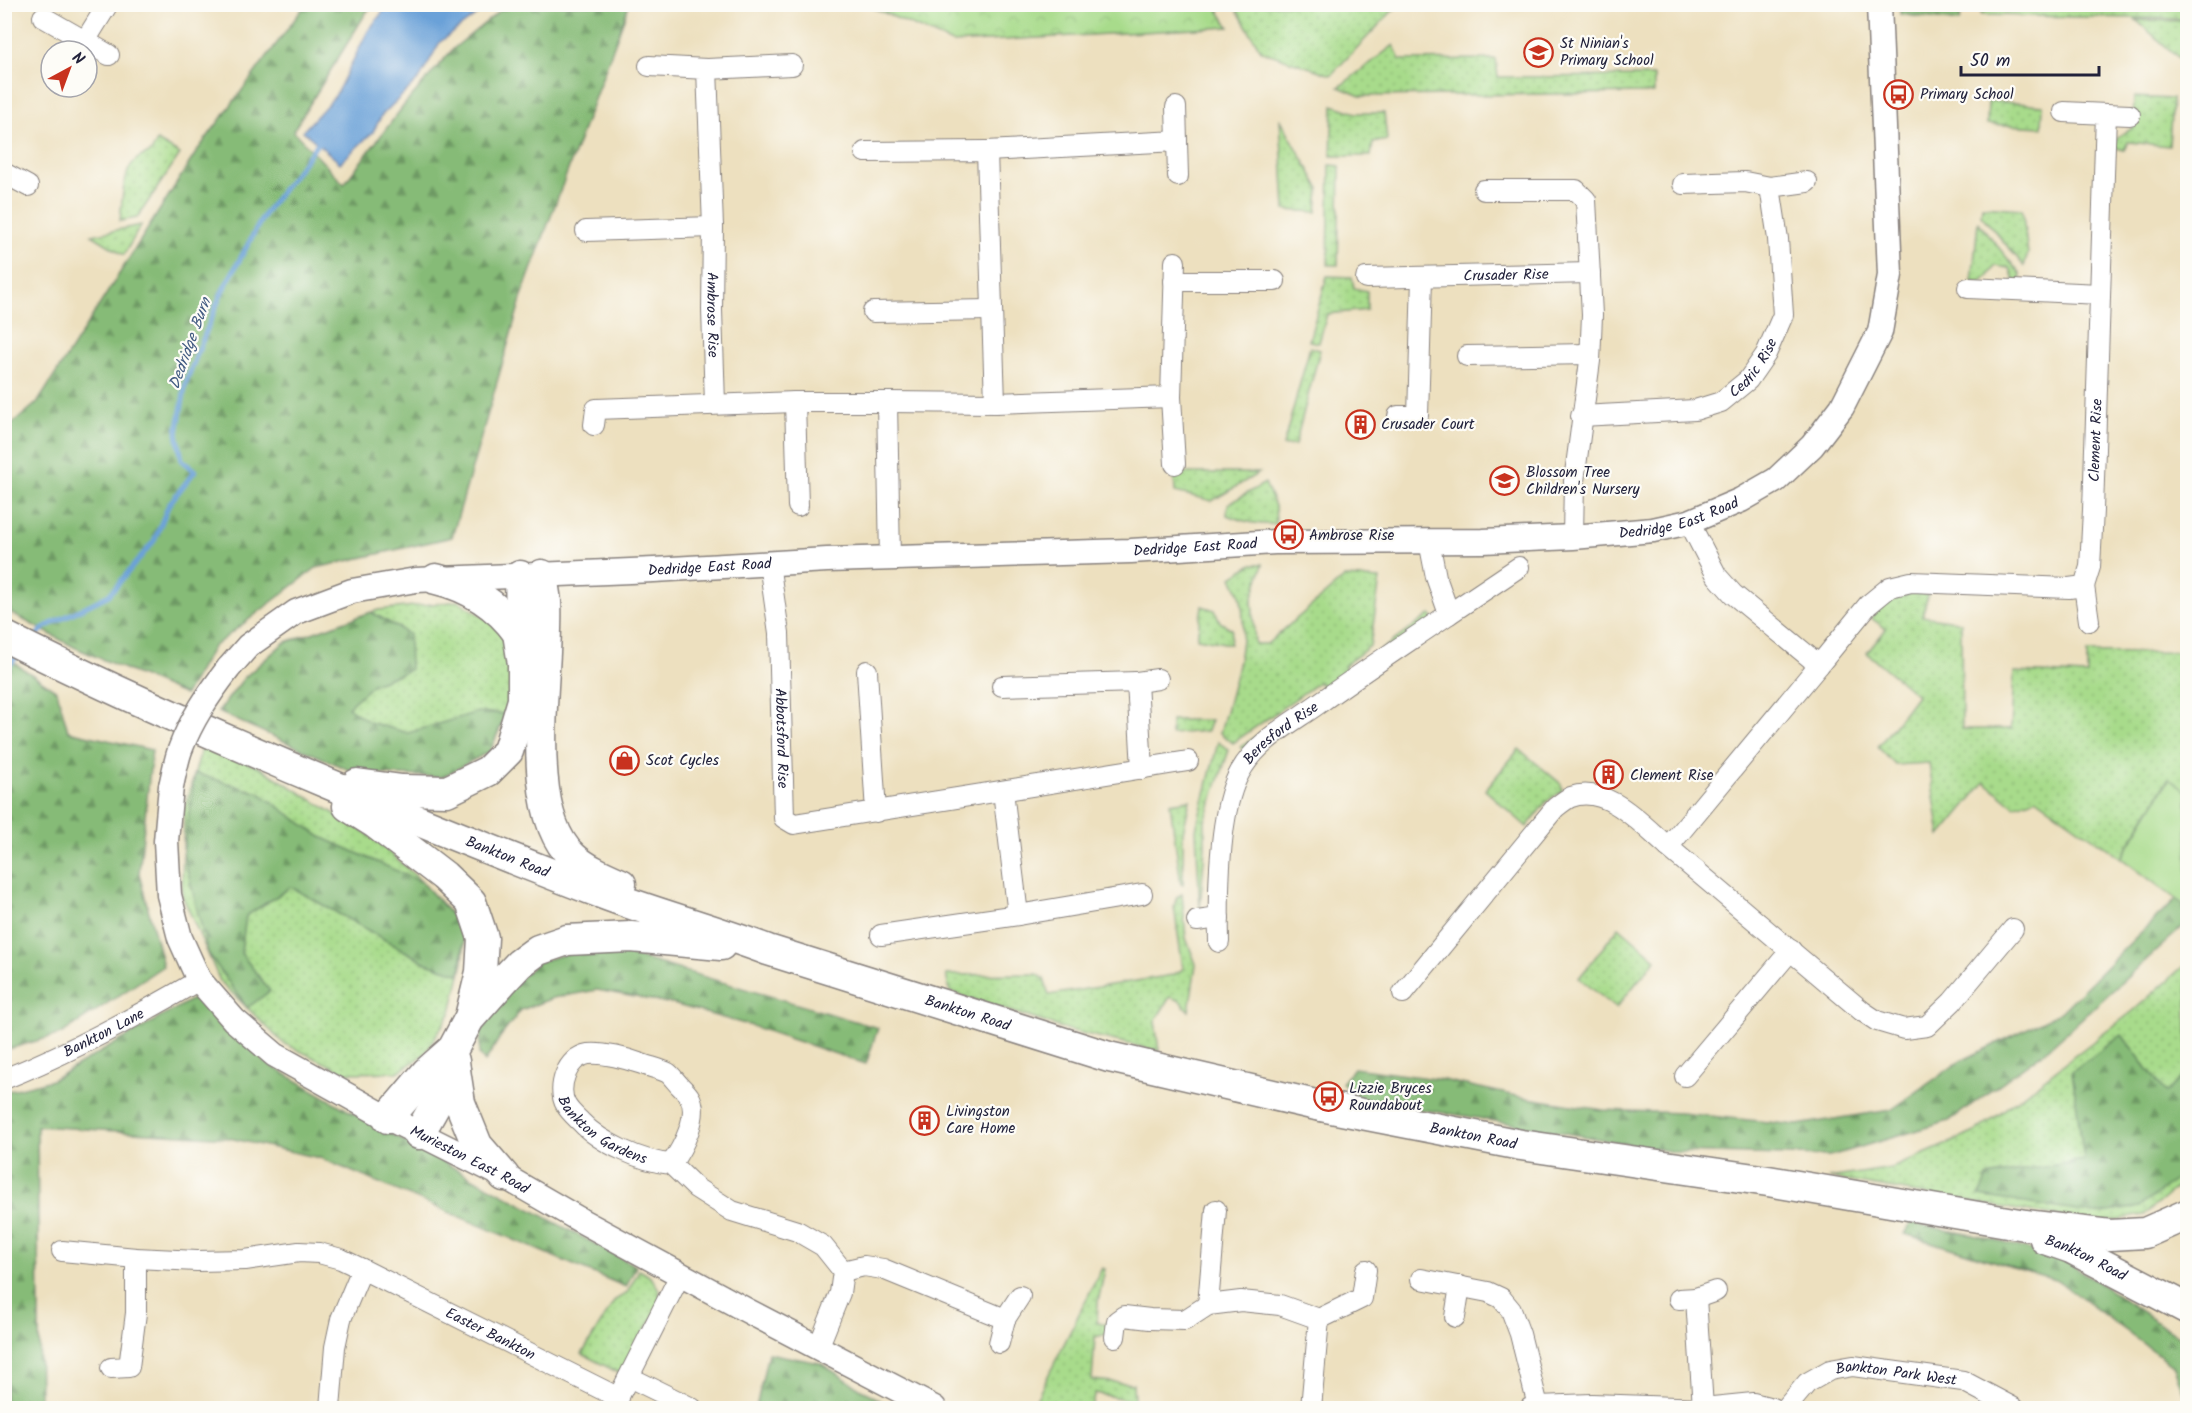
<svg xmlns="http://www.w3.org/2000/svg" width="2192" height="1413" viewBox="0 0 2192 1413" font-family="Kalam,sans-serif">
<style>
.grass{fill:url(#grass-dots);stroke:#657e63;stroke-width:1.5}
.forest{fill:url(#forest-firs);stroke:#546e59;stroke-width:1.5}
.park{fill:url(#park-crowns);stroke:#657e63;stroke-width:1.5}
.pitch{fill:#a8db8b;stroke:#657e63;stroke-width:1.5}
.water{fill:#6aa1d8;stroke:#46628a;stroke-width:1.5}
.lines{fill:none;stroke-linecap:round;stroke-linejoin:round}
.stream{stroke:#6aa1d8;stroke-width:5}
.minor-casing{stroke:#88817d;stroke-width:22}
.tertiary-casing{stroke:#88817d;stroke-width:27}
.primary-casing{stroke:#88817d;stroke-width:33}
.minor{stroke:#fff;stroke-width:20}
.tertiary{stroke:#fff;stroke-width:24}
.primary{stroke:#fff;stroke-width:30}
.tertiary-bridge-casing{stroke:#88817d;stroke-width:27;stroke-linecap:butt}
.tertiary-bridge{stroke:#fff;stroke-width:24}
.labels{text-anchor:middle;stroke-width:4.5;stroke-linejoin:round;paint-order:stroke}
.poi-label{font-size:15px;fill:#22223b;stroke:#fdfcf7;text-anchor:start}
.street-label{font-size:15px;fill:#22223b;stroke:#fdfcf7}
.water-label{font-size:16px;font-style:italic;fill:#425b82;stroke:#fdfcf7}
</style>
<defs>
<pattern id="grass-dots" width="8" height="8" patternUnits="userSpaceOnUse" patternTransform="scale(1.5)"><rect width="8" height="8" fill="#a8db8b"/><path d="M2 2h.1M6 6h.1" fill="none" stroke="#90bc79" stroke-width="1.8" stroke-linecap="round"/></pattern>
<pattern id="forest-firs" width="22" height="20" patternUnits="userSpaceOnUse" patternTransform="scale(1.5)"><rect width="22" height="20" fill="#86bb77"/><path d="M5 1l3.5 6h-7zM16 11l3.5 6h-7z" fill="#6d9863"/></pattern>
<pattern id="park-crowns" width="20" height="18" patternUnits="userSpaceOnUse" patternTransform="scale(1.5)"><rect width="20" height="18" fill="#a8db8b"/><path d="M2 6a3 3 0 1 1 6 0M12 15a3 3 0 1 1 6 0" fill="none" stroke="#90bc79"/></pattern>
</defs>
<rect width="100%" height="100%" fill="#fdfcf7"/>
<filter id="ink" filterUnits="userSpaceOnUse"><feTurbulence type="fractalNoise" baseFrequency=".0167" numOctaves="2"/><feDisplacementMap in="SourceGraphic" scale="12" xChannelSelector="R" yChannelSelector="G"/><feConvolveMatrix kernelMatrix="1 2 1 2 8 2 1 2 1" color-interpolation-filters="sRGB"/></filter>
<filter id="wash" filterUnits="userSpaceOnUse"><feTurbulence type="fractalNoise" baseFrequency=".008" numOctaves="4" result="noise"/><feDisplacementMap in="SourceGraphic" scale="24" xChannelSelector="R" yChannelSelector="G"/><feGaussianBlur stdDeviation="1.35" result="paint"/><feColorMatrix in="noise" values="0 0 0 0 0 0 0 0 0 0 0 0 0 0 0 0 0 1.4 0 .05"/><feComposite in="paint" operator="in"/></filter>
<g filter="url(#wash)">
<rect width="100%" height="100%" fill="#ede0bf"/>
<g class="grass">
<polygon points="1399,4 1331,75 1261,51 1234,5"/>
<polygon points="1982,5 2187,5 2187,19 1981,15"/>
<polygon points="2136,20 2187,21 2187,59 2178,57"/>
<polygon points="1394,45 1400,60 1496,59 1498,77 1654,76 1654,93 1360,96 1339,87"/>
<polygon points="2134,97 2172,99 2169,146 2128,142 2124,150 2114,147 2117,137 2133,128"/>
<polygon points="1988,101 2043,105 2042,127 1987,124"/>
<polygon points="1333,105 1356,113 1384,113 1387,140 1373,143 1371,156 1331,156"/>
<polygon points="1280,118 1319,188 1317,212 1285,210"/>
<path d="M 157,141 L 180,154 L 137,218 L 120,221 C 122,205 122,169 137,159 C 150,150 148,159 157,141 Z"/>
<polygon points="1330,165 1340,166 1338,265 1328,265"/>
<polygon points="1982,206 2022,209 2028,254 2024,266 1981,215"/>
<polygon points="1978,222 2021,275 2020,282 2014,280 2010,268 1995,266 1989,276 1982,282 1972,282"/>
<polygon points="141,225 124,255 92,235"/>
<polygon points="1327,276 1352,277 1354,288 1367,291 1367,310 1327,314 1319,343 1309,341"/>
<polygon points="1310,347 1320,350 1295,445 1283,446"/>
<polygon points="1174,473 1259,473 1212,501 1175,492"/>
<path d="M 1265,483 L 1275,506 L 1276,524 C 1257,525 1244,522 1227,515 L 1228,504 Z"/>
<path d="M 1252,564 L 1263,564 L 1252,600 L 1255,644 L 1267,644 L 1345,577 L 1380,579 L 1370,646 L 1344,666 L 1349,673 L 1431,614 L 1433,620 L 1245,751 L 1241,747 L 1324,687 L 1319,682 L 1233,743 L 1220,733 C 1231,690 1249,644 1241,599 C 1239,591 1235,584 1232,577 Z"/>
<polygon points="1913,592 1928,595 1922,616 1961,622 1962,729 2011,729 2014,672 2087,675 2087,653 2187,652 2187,792 2168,779 2121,858 2036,798 2014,806 1985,782 1940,836 1929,763 1895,765 1878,747 1917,695 1867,653 1886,629 1871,618 1884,604"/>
<polygon points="459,601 504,631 514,677 506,714 490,751 218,712 244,678 284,643 378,610"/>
<polygon points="1202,606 1215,610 1220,622 1232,629 1230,644 1197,638"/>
<polygon points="1171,720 1211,720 1207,731 1171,734"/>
<polygon points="1218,742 1229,750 1205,821 1205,846 1200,908 1196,829"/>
<polygon points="203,744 259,767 374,838 422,882 465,930 463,962 451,1012 424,1055 398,1072 346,1073 283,1043 220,981 182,895 184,810"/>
<polygon points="1519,749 1561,784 1562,791 1546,802 1527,827 1485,790"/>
<polygon points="1190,800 1183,832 1183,884 1181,884 1170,803"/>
<polygon points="1182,894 1186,938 1196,964 1189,1011 1180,1001 1170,997 1155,1021 1159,1051 1069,1030 950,992 946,975 1037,974 1044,979 1049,995 1173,975 1183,969 1174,906 1177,897"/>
<polygon points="1619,927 1656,959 1616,1008 1579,978"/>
<polygon points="2187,963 2187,1179 2144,1215 2096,1223 1829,1178 1892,1168 1975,1132 2133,1011"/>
<polygon points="1102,1268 1105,1269 1098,1302 1097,1322 1108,1324 1107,1334 1095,1337 1092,1380 1133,1384 1134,1401 1095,1393 1091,1408 1032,1408"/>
<path d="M 639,1270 C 654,1277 658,1285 662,1301 L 621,1374 L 582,1354 L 615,1300 L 627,1293 Z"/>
</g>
<g class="forest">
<polygon points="306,4 373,5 366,13 293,131 344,184 405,104 453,49 507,5 629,5 524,289 452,537 316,568 213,647 185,695 76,648 5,610 5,430 38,402 197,151"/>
<polygon points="1900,5 1900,4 1964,5 1959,22 1900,14"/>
<polygon points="371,612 409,634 410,670 373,684 348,707 369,722 408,733 478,712 506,714 490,751 442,777 356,773 218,712 244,678 284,643"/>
<polygon points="5,657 57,691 68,731 152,750 139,874 163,966 61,1034 5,1050"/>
<polygon points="195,773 259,793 321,837 422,882 465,930 460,974 426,963 291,887 246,916 241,953 270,991 247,1008 208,953 183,853"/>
<polygon points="2187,890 2187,923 2048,1049 1949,1121 1830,1156 1675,1152 1466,1116 1359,1101 1342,1083 1354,1068 1443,1080 1521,1097 1603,1110 1681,1113 1797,1125 1891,1110 1959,1062 2061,1012 2138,935"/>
<polygon points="577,951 620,952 878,1028 866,1064 752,1026 673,1004 597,990 553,998 521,1010 500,1037 485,1062 479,1054 481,1033 499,1000 537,962"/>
<polygon points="196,997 266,1063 356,1115 636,1266 626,1287 320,1158 229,1138 37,1126 40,1408 5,1408 4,1092 52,1080"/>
<polygon points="2122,1035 2166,1093 2187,1072 2187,1170 2140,1207 2096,1214 1979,1196 1987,1177 2084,1160 2072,1071"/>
<polygon points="1911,1223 1982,1237 2061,1258 2182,1338 2187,1343 2187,1401 2173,1365 2058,1281 1905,1234"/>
<polygon points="768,1353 820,1363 884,1403 883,1408 756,1408"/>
</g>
<polygon class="park" points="867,5 1215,5 1229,27 952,43"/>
<polygon class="pitch" points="2169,779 2187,792 2188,901 2184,905 2121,858"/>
<polygon class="water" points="388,5 490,5 440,42 420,78 382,115 373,132 340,163 303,131 335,96 368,31"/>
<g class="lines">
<g class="stream">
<polyline points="31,641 45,627 109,595 154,541 169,504 195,471 182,460 177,433 186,382 221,294 265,213 318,143"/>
<polyline points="4,671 19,654"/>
</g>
</g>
</g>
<g filter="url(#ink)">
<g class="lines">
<defs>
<g id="minor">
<polyline points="108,4 85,41 109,55"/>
<polyline points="43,17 85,41"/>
<path id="s1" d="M 649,66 L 707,69 L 713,227 L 712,310 L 715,404"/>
<polyline points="707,69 792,65"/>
<polyline points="2106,114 2130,115"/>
<polyline points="1177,141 1178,176"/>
<polyline points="987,151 1177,141 1176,107"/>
<polyline points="865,152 987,151 995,403"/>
<polyline points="4,173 28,186"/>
<polyline points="1770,187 1807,182"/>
<polyline points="1484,190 1576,190 1586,200 1592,315 1590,361 1574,481 1573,537"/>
<polyline points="586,231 713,227"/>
<path id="s2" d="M 1366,278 L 1590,273"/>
<polyline points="1174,281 1275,281"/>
<polyline points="1968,288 2100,294"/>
<polyline points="873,312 991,310"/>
<polyline points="1467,356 1590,354"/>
<polyline points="1171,397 1175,464"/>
<polyline points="795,402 798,506"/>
<polyline points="887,402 995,403 1171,397 1175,262"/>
<polyline points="1398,416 1418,416 1422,277"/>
<path id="s3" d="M 1581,416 L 1695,410 L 1721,402 L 1748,380 L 1766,354 L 1783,315 L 1778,239 L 1770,187 L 1745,182 L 1683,184"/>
<polyline points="594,425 596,409 795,402 887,402 890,559"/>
<path id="s4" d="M 1689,522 L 1717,576 L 1733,594 L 1819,665 L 1868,605 L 1890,587 L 1911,582 L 2069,588 L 2084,586 L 2090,567 L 2093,510 L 2106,114 L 2064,112"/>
<polyline points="1429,541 1436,577 1449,614 1519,567"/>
<path id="s5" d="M 769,563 L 779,633 L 784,818 L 794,824 L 1188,761"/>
<polyline points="2084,586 2089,621"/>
<polyline points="1819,665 1668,847 1862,1011 1877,1021 1904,1029 1927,1026 1952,1002 2013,929"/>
<polyline points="867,671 876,812"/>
<polyline points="1137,682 1158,679"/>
<polyline points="1002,686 1137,682 1142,769"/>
<polyline points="1003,791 1018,915 1142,894"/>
<polyline points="1197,921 1219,918"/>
<polyline points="881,935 1018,915"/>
<path id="s6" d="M 1219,942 C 1218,897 1218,810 1240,772 C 1257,741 1290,724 1318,704 C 1361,673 1405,644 1449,614"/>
<path d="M 1403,993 L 1555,808 C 1560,804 1566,799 1571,797 C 1608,784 1643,826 1668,847"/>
<polyline points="1685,1076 1791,950"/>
<path id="s7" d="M 4,1079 C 72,1052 136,1017 199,980"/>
<path id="s8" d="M 671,1164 C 682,1149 701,1114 689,1096 C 687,1093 683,1089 680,1086 C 676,1082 672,1076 668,1073 C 660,1069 650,1067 642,1064 C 628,1059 603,1052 588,1054 C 567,1057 556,1088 566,1105 C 569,1111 576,1117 581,1122 C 600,1143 643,1162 671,1164 L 696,1188 L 732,1211 L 797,1231 L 823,1246 L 843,1271 L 840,1293 L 818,1348"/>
<path id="s9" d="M 62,1251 L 136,1258 L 197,1261 L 245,1260 L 299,1252 L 319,1253 L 341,1259 L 362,1269 L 619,1398"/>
<polyline points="843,1271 864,1266 883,1269 1005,1319 1020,1296"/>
<polyline points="1421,1279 1488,1292 1501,1298 1511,1310 1520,1334 1538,1406"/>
<polyline points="1696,1298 1716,1291"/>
<polyline points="1679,1299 1696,1298 1703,1408"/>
<polyline points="1208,1305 1216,1210"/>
<polyline points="1455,1317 1460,1286"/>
<polyline points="1319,1319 1362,1298 1366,1270"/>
<polyline points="1115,1337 1117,1321 1124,1316 1150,1319 1185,1320 1208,1305 1241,1301 1280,1305 1319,1319 1311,1408"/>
<polyline points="999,1343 1005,1319"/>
<polyline points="111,1368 129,1367 136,1313 136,1258"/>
<polyline points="629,1377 692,1408"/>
<polyline points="330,1408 335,1347 341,1319 362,1269"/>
<polyline points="613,1408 680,1275"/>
<polyline points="1530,1408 1538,1406 1592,1404 1703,1408 1753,1403 1772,1408"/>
<path id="s10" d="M 1786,1408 L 1807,1383 L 1830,1370 L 1853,1366 L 1963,1381 L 2014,1408"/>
</g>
<g id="tertiary">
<path id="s11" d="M 228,669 L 248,646 L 296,612 L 352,591 L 416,580 L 654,570 L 827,560 L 1131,551 L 1275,542 L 1483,541 L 1573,537 L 1653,530 L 1689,522 L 1741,500 L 1776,480 L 1812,446 L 1842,407 L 1880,332 L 1890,275 L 1879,4"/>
<path id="s12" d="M 171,786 L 166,841 L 169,895 L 180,938 L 199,980 L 234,1020 L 275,1055 L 388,1118 L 504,1176 L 580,1220 L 746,1310 L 934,1408"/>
</g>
<g id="primary">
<path d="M 542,575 C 543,584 545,593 546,602 C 550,667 520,809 573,857 C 586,869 605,877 621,884"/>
<path d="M 436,579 C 470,587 497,604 518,633"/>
<path id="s13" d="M 4,636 C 110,690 218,737 327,783 C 418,821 509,858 601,893 C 656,914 713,929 768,950 L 1109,1057 L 1316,1105 L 1521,1145 L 1768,1181 L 2025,1225 L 2110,1235 L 2145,1233 L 2188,1214"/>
<polyline points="357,784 402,790 447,791 488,771 508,751 523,700 523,664 518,633 521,617 520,576"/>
<polyline points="348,806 375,823 444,876 471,902 483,938 481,972 471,1013"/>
<polyline points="455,1070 460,1103 477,1145 504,1176"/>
<polyline points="388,1118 427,1072 453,1049 469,1019 502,982 519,964 538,950 567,940 631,937 721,945"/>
<polyline points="419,1134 455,1070 454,1061"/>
<path id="s14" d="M 2045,1239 L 2071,1248 L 2188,1309"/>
</g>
</defs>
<use href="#minor" class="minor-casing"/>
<use href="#tertiary" class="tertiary-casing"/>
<use href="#primary" class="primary-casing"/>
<use href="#minor" class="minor"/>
<use href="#tertiary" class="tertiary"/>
<use href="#primary" class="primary"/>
<defs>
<path id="tertiary-bridge" d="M 171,786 C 174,774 176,761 180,750 C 191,720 209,694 228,669"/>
</defs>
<use href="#tertiary-bridge" class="tertiary-bridge-casing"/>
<use href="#tertiary-bridge" class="tertiary-bridge"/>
</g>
</g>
<defs>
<symbol id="school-ring" viewBox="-11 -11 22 22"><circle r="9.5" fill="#fdfcf7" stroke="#c8321e" stroke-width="1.5"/><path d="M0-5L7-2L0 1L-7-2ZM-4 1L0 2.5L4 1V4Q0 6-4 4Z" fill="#c8321e"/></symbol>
<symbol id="bus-ring" viewBox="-11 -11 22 22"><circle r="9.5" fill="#fdfcf7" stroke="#c8321e" stroke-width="1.5"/><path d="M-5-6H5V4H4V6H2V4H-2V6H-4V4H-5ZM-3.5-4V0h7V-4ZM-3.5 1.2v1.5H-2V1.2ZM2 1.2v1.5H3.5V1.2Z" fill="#c8321e"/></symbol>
<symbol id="building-ring" viewBox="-11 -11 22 22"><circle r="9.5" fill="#fdfcf7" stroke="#c8321e" stroke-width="1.5"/><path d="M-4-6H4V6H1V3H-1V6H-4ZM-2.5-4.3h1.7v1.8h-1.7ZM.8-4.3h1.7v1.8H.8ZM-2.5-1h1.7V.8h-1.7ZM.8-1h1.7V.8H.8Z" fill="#c8321e"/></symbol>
<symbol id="shop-ring" viewBox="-11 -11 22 22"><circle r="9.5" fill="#fdfcf7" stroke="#c8321e" stroke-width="1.5"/><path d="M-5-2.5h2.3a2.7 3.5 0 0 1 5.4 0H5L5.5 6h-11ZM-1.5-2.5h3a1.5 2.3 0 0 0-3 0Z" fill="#c8321e"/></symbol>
</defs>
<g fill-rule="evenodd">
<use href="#school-ring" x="1522" y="36" width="33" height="33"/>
<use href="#bus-ring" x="1882" y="78" width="33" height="33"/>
<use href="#building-ring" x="1344" y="408" width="33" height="33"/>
<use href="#school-ring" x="1488" y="464" width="33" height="33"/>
<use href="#bus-ring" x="1272" y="518" width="33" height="33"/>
<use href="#shop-ring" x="608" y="744" width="33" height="33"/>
<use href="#building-ring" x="1592" y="758" width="33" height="33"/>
<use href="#bus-ring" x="1312" y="1080" width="33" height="33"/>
<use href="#building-ring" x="908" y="1104" width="33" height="33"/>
</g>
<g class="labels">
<g class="poi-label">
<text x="1560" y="48">St Ninian's<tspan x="1560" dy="17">Primary School</tspan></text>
<text x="1920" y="99">Primary School</text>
<text x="1381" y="429">Crusader Court</text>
<text x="1526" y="477">Blossom Tree<tspan x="1526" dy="17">Children's Nursery</tspan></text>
<text x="1309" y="540">Ambrose Rise</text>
<text x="646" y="765">Scot Cycles</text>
<text x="1630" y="780">Clement Rise</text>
<text x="1349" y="1093">Lizzie Bryces<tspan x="1349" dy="17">Roundabout</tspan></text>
<text x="946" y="1116">Livingston<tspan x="946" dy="17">Care Home</tspan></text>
</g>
<g class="street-label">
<text dy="5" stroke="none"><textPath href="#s2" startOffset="140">Crusader Rise</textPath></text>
<text dy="5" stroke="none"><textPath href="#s1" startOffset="304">Ambrose Rise</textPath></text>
<text dy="5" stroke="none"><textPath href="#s3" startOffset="189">Cedric Rise</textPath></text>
<text dy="5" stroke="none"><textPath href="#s4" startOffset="644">Clement Rise</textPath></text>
<text dy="5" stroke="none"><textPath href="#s11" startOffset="1480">Dedridge East Road</textPath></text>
<text dy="5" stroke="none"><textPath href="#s11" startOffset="994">Dedridge East Road</textPath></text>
<text dy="5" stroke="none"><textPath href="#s11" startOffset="508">Dedridge East Road</textPath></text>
<text dy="5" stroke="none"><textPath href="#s6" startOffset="230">Beresford Rise</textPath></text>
<text dy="5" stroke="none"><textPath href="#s5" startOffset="176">Abbotsford Rise</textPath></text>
<text dy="5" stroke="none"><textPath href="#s13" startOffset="550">Bankton Road</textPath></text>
<text dy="5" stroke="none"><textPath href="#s13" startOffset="1036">Bankton Road</textPath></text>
<text dy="5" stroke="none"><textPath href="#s7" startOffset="110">Bankton Lane</textPath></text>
<text dy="5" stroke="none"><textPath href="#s8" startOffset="296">Bankton Gardens</textPath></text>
<text dy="5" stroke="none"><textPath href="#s13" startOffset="1557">Bankton Road</textPath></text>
<text dy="5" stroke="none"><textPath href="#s12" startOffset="528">Murieston East Road</textPath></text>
<text dy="5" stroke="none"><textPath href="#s14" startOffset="45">Bankton Road</textPath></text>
<text dy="5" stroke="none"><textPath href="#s9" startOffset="448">Easter Bankton</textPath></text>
<text dy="5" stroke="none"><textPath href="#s10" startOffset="126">Bankton Park West</textPath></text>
</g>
<g class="water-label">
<text transform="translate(189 343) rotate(-70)" y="6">Dedridge Burn</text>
</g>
</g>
<rect width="2192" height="1413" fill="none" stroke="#fdfcf7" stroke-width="24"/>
<g transform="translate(69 69) rotate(41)"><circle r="28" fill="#fdfcf7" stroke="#a5a5ac" stroke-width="1.5"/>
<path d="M0-4.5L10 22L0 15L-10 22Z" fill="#c8321e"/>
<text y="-9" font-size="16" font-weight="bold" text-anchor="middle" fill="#22223b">N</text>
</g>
<path d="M1961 66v9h138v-9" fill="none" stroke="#22223b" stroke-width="3"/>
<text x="1970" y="66" font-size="18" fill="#22223b" stroke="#fdfcf7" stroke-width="4.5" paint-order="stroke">50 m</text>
</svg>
